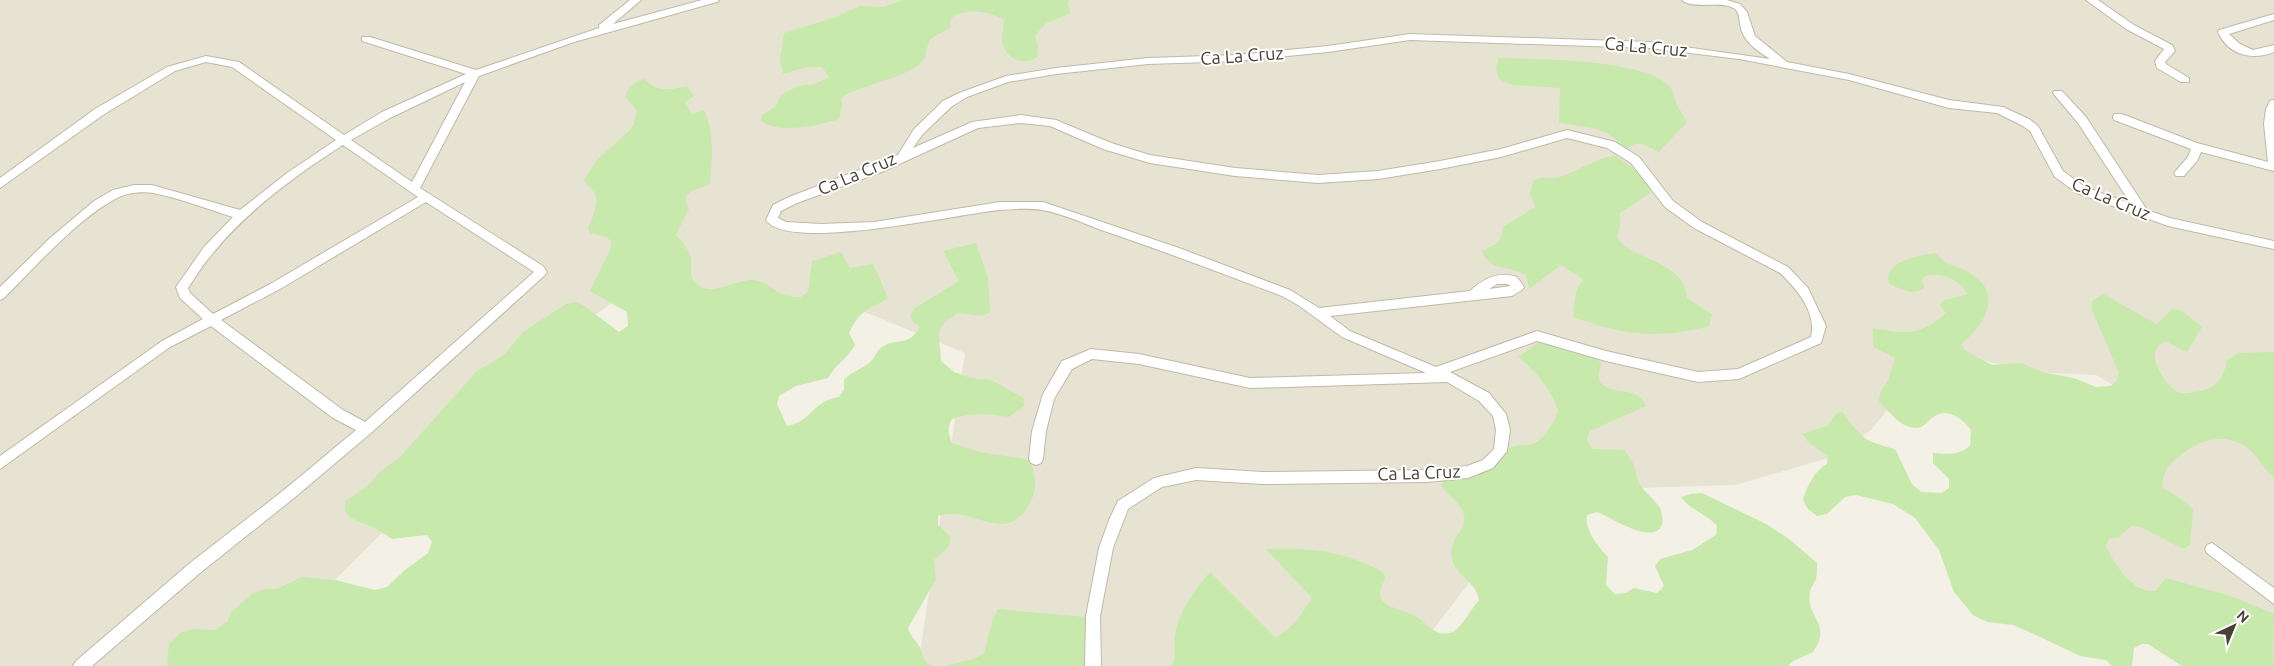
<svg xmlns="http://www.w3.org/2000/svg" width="2274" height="666" viewBox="0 0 2274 666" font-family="Ubuntu,sans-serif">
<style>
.residential{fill:#e7e3d3}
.green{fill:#c7e9ac}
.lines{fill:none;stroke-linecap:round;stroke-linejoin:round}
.street-casing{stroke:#bfb9a7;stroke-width:2}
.street{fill:#fff;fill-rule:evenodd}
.labels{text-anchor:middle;stroke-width:4;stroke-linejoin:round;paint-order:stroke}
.street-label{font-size:18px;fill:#464134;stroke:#fff}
</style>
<rect width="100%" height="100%" fill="#f3f0e5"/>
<polygon class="residential" points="0,0 2274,0 2274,666 2128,601 2093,543 2182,425 2096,375 2027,372 1938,348 1871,430 1838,455 1736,485 1540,491 1405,666 918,666 965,353 860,310 617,299 555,344 467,448 333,582 255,666 0,666"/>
<g class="green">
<path d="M 903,0 L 1069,0 L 1068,5 L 1071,13 L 1045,24 L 1035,36 L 1038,46 L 1037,57 C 1025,67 1007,59 1003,45 C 1001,39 1003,28 1004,21 C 993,11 961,7 951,19 L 950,28 L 930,39 C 926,46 927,55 923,61 C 912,75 862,86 845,95 L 841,100 L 842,105 L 839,119 C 820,125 777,135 761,121 L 762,115 L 776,106 L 781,95 L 798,86 L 815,84 L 829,77 L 822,67 L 807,67 L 783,74 L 780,59 L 784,33 L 836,17 L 860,6 L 883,7 Z"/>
<path d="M 1498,58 C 1534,59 1647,59 1670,87 C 1675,93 1674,99 1677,105 C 1680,111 1684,116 1687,122 L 1659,152 C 1648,147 1638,138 1627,149 L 1607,133 L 1594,128 L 1559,123 L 1560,88 L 1511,85 L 1499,79 L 1496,69 Z"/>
<path d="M 644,79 C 659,93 669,90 687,86 L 694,96 L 685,102 L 692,114 L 704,110 C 715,133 712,159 710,184 L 692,191 L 686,196 L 686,203 L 689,209 L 676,235 C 681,240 690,251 691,258 C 692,267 688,276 696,283 C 711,298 734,280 751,280 C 772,280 774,298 801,297 L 808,292 L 812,261 L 841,252 L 850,268 L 873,264 L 888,298 C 868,311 860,309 849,333 L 855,345 C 848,358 835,365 828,378 L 796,386 L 779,396 L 777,404 L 787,426 C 812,422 813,400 839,397 L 844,389 L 844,380 C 851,372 860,370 869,363 C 875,359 876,351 881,348 C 896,336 907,349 920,327 L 913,322 L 910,315 L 915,308 L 959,281 L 943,251 L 976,243 L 988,278 L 990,312 L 983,316 L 958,313 C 931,330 940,334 941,361 L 954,372 L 971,378 L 991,380 L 1024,398 L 1024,406 L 1009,417 C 989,414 972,412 952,419 C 947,428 948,433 952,443 L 980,452 L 1030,460 C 1036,477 1038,488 1029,505 C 1004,547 974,505 938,516 L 938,525 L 950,536 L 949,546 L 934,560 L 936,579 L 908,628 C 910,636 915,639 919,646 C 923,654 922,663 933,666 L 167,666 L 169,644 L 180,633 L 193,629 L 215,630 L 227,622 L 231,612 L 253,593 L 266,589 L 277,589 L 302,577 L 335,580 L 375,590 L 387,587 L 405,570 L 428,553 L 432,542 L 427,535 L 392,539 L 377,529 L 350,518 L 345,511 L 345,501 L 365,488 L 381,471 L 400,457 L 477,371 L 504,355 L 523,332 L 566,304 L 576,302 L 583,305 L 619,332 L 628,326 L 627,312 L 590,291 L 611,248 L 611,242 L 607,237 L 590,233 L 588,227 C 592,220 598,205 596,196 C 594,190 587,186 584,180 L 596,161 L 630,130 L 634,124 L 637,111 L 625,97 C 629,87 632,82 644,79 Z"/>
<path d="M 1615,156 C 1628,164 1648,177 1650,193 L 1620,213 L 1620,225 L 1617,237 C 1628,257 1670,260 1683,283 C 1685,287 1686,294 1687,298 L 1712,314 L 1709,326 C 1655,340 1625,335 1573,317 L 1576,292 L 1583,279 L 1561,265 L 1529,289 L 1526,275 C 1510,265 1490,272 1482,251 C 1498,242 1500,246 1503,227 L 1535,207 L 1530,193 L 1533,181 C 1542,175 1550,180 1559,177 C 1580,171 1594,158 1615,156 Z"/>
<path d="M 1936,253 C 1948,267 1950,263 1965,270 C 1996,286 1994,309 1973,333 C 1970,337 1965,339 1962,344 L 1964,350 L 1992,365 L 2022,363 L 2042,372 L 2074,378 L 2096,387 L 2111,386 L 2117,380 L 2119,373 L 2092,310 L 2092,301 L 2103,294 L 2157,324 L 2173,308 L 2184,312 L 2202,327 L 2187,352 L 2165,341 C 2160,345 2154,349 2155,357 C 2155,367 2169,389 2178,392 C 2183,394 2189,393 2194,392 C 2214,390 2224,380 2227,360 L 2238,353 L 2274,352 L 2274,478 C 2262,468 2257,453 2243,445 C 2218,430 2187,445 2169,466 C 2164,471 2163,480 2162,487 L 2186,502 L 2193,510 L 2190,545 L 2183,549 L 2141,527 L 2131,526 L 2119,537 L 2109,539 L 2106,546 C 2115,565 2132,593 2155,591 L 2166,578 L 2234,597 L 2274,614 C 2274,631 2272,649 2274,666 L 2182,666 L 2148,644 L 2142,644 L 2134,648 L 2132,666 L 2112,666 L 2106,660 L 2080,656 L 2027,631 L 2013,625 L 1987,622 L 1973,615 L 1954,592 L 1939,550 L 1915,518 L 1893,504 L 1856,495 L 1845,497 L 1827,514 L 1817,516 L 1807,508 L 1803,499 C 1808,485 1814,471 1827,464 L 1828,456 L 1809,443 L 1802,434 L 1827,426 L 1836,414 L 1842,412 C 1864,439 1861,440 1895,449 L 1912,484 L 1921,492 L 1942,493 L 1949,488 L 1949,479 L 1933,463 L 1933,453 C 1948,454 1957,456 1970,446 L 1971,430 C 1962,418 1946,406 1932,418 C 1926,422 1924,428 1916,428 C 1900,428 1889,411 1879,401 L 1880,393 L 1888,380 L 1895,358 L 1873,347 L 1873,328 C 1906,334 1921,336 1946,313 L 1940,305 L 1944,300 L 1968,294 C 1959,279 1943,272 1925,276 L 1922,281 L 1925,288 C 1912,296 1902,289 1889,284 C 1882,262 1919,255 1936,253 Z"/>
<path d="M 1542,340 L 1572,348 L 1601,362 C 1601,366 1598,373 1599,378 C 1604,398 1637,383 1646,406 L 1590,431 L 1587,440 L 1593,449 L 1624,450 C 1628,455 1632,460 1634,466 C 1637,472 1636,479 1640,485 C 1646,493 1654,499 1660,508 C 1662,513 1664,521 1661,527 C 1649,544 1611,517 1597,512 L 1587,515 C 1584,529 1598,547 1608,557 L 1606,585 L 1615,594 L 1626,593 L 1634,588 L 1657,593 L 1664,586 L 1655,566 L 1660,559 L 1692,550 L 1716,535 L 1717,526 C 1706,513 1691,511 1681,497 L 1691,494 L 1702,493 L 1766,524 L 1789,539 L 1817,563 C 1817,568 1817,574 1816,579 C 1814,584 1810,588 1810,593 C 1805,617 1833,623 1813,652 L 1793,661 L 1788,666 L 1171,666 C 1178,656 1173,647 1175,636 C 1179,610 1194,591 1210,572 L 1276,638 L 1295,623 L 1312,598 L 1266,549 C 1306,547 1348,551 1384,573 L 1385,579 C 1369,606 1395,607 1413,615 C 1427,621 1434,639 1453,632 C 1461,628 1472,608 1479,600 C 1476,582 1459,578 1453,562 C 1445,537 1471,530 1463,512 C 1459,502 1447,495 1441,485 L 1446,478 C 1461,480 1487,475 1497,463 C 1502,458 1503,452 1510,448 C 1516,444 1525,446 1532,444 C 1545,440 1554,422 1558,411 C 1553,391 1534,369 1518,357 Z"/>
<polygon points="998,609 1085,617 1088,666 944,666 974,659 984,653 993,619"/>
</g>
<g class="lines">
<defs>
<g id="street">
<path d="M 630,0 L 641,0 L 613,24 L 702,0 L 719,0 L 717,2 L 574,42 L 479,76 L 420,188 L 543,266 L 547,272 L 545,275 L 371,433 L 294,498 L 200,573 L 92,666 L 73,666 L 76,661 L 190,563 L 284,490 L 356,430 L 333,418 L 211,326 L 170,347 L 0,469 L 0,456 L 162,341 L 203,319 L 180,298 L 176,287 L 204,247 L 233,217 C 207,209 180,198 153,193 C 142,191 128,193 119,197 C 80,216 35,267 4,298 L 0,300 L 0,287 L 49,239 L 94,201 L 113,190 L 134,185 L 152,185 L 240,210 L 287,173 L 336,140 L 232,67 L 206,62 L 175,71 L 103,115 L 0,188 L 0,178 L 95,109 L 167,67 L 206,56 L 239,62 L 344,135 L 382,112 L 466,74 L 362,41 L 362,37 L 370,37 L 476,70 L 599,28 L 599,25 ZM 465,82 L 412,182 L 351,140 L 390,118 ZM 343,145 L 418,197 L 272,283 L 213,314 L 190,293 L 188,288 C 196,276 204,263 213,253 C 248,210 296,175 343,145 ZM 426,202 L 534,272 L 365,422 L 343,410 L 221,320 L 280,289 Z"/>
<path d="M 1682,0 L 1727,0 L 1740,4 L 1747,12 L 1755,36 L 1787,62 L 1849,74 L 1949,100 L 2003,107 L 2029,119 L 2038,126 L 2063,171 L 2085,187 L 2131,204 L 2078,123 L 2053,93 L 2054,91 L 2062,91 L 2086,117 L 2147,210 L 2170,218 L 2274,241 L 2274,249 L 2168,226 L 2077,193 L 2055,177 L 2030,131 L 2021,125 L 1997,113 L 1949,108 L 1849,80 L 1739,59 L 1649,48 L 1410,40 L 1328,52 L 1238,61 L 1148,64 L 1056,74 L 1008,82 L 967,97 L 951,107 L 922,135 L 913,148 L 972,122 L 1021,115 L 1056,120 L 1111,143 L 1150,155 L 1235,168 L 1318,175 L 1378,171 L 1440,161 L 1501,149 L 1567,130 L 1615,142 L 1639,157 L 1673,201 L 1702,222 L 1788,267 L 1808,288 L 1826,326 L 1821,343 L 1739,379 L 1698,382 L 1606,361 L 1537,341 L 1450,372 L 1489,393 L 1506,414 L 1510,430 L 1507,451 L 1493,468 L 1468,478 L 1427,482 L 1263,484 L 1196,480 L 1162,487 L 1128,509 L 1113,548 L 1100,616 L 1101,666 L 1085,666 L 1086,616 L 1099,548 L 1109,520 L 1118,501 L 1154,478 L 1196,468 L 1263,472 L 1427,470 L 1467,466 L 1483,460 L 1494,449 L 1496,430 L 1493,416 L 1479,401 L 1447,382 L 1250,388 L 1139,364 L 1092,359 L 1072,369 L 1054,399 L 1046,431 L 1043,459 L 1041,463 L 1036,465 L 1031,463 L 1029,459 L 1032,431 L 1043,394 L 1062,361 L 1091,349 L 1139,354 L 1250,378 L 1426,373 L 1342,337 L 1298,305 L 1282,296 C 1224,274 1166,252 1107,232 C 1087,225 1062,213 1042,210 C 1030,208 1013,209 1000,210 C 962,213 788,253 766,220 L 773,205 L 789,197 L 898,155 L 914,129 L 943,101 L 959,93 L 1006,76 L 1056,68 L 1148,58 L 1238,55 L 1328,46 L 1410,34 L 1649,42 L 1770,59 C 1759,52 1747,44 1742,32 C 1739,25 1741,14 1735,9 C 1722,0 1693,10 1682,0 ZM 1021,123 L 1050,126 L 1103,149 L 1150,163 L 1235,176 L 1318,183 L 1378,179 L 1440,169 L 1501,157 L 1567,138 L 1607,148 L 1631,163 L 1665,207 L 1694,228 L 1780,273 C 1797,289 1817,313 1811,337 L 1738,369 L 1698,372 L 1606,351 L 1537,331 L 1436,367 L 1350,331 L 1330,316 L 1512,296 L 1522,290 L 1524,287 L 1517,277 C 1499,271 1484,278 1470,291 L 1319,308 L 1290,290 L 1179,248 L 1043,202 L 1000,202 L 874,222 L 821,224 L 786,222 L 778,218 L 781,211 L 797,203 L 884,171 L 978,128 ZM 1497,284 L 1507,284 L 1511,286 L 1489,289 Z"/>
<polygon points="2086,0 2098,0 2134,25 2172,45 2175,51 2165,62 2166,64 2189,78 2189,82 2181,82 2157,68 2155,61 2164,49 2126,29"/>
<path d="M 2274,14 L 2274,20 L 2229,34 L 2240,44 L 2253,50 L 2274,45 L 2274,52 C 2252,61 2228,55 2218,32 L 2219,30 Z"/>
<polygon points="2274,100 2274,171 2201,152 2197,161 2184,176 2176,176 2174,173 2188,157 2191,149 2114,120 2113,117 2114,114 2122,114 2197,143 2268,162 2264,124 2266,109 2270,101"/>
<polygon points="2212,543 2274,588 2274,604 2207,553 2205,549 2207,545"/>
</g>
</defs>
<use href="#street" class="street-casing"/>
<use href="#street" class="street"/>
</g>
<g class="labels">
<g class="street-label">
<text transform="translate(1646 47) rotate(5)" y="6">Ca La Cruz</text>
<text transform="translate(1242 56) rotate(-4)" y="6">Ca La Cruz</text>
<text transform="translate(857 174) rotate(-23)" y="6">Ca La Cruz</text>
<text transform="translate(2111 199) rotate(23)" y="6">Ca La Cruz</text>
<text transform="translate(1419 473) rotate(-2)" y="6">Ca La Cruz</text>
</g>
</g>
<g transform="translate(2234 626) rotate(44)" stroke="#ffffff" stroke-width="4" paint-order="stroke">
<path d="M0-4L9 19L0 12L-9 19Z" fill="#464134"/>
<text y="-8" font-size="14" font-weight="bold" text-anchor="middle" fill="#464134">N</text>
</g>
</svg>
